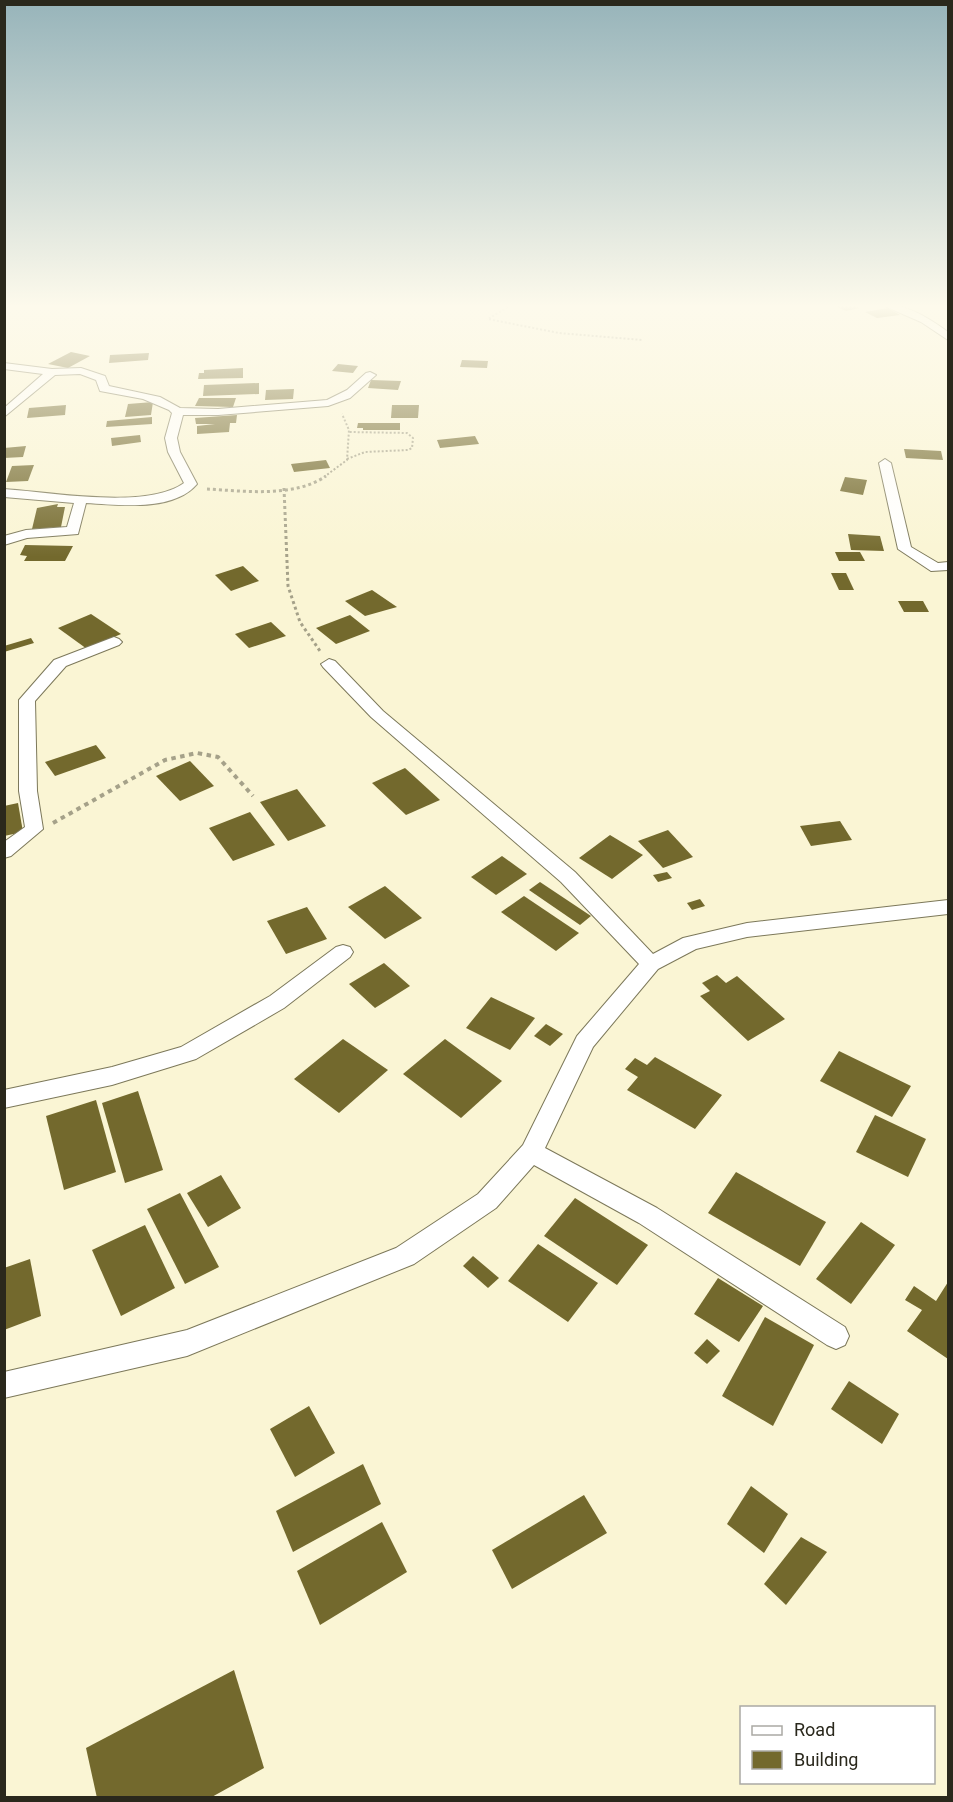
<svg xmlns="http://www.w3.org/2000/svg" width="953" height="1802" viewBox="0 0 953 1802" font-family="Roboto,sans-serif">
<style>
.building{fill:#73692d}
.lines{fill:none;stroke-linecap:round;stroke-linejoin:round}
.minor-casing{stroke:#7c785a;stroke-width:2}
.tertiary-casing{stroke:#7c785a;stroke-width:2}
.path-far2{stroke:#a5a189;stroke-width:2;stroke-dasharray:2 2;stroke-linecap:butt}
.path-far1{stroke:#a5a189;stroke-width:3;stroke-dasharray:3 3;stroke-linecap:butt}
.path{stroke:#a5a189;stroke-width:4;stroke-dasharray:4.5 4.5;stroke-linecap:butt}
.minor{fill:#fff;fill-rule:evenodd}
.tertiary{fill:#fff;fill-rule:evenodd}
</style>
<rect width="100%" height="100%" fill="#faf5d4"/>
<g class="building">
<polygon points="841,305 851,305 860,308 846,311 835,306"/>
<polygon points="888,308 900,315 877,318 865,312"/>
<polygon points="71,352 90,356 68,368 48,364"/>
<polygon points="149,353 148,360 109,363 110,355"/>
<polygon points="462,360 488,361 487,368 460,367"/>
<polygon points="338,364 358,366 353,373 332,371"/>
<polygon points="243,368 243,378 198,379 199,373 204,373 204,370"/>
<polygon points="371,380 401,381 398,390 368,388"/>
<polygon points="259,383 259,394 203,396 204,385"/>
<polygon points="294,389 293,399 265,400 266,390"/>
<polygon points="199,398 236,398 233,407 195,406"/>
<polygon points="153,402 151,415 125,417 128,404"/>
<polygon points="66,405 65,415 27,418 29,408"/>
<polygon points="392,405 419,405 418,418 391,418"/>
<polygon points="237,415 236,423 230,423 229,432 197,434 197,426 215,424 196,424 195,418"/>
<polygon points="152,417 152,424 106,427 107,421"/>
<polygon points="358,423 400,423 400,430 363,430 363,428 357,428"/>
<polygon points="140,435 141,442 112,446 111,438"/>
<polygon points="475,436 479,444 440,448 437,440"/>
<polygon points="26,446 23,457 4,458 4,448"/>
<polygon points="904,449 941,451 943,460 906,458"/>
<polygon points="326,460 330,468 294,472 291,464"/>
<polygon points="34,465 28,481 6,482 12,466"/>
<polygon points="845,477 867,480 863,495 840,491"/>
<polygon points="58,504 57,507 65,507 61,527 32,529 37,508"/>
<polygon points="848,534 880,536 884,551 851,550"/>
<polygon points="25,545 73,546 65,561 24,561 27,556 20,555"/>
<polygon points="835,552 860,552 865,561 839,561"/>
<polygon points="243,566 259,581 231,591 215,575"/>
<polygon points="831,573 846,573 854,590 839,590"/>
<polygon points="372,590 397,607 365,616 345,601"/>
<polygon points="898,601 923,601 929,612 904,612"/>
<polygon points="91,614 121,634 87,649 58,628"/>
<polygon points="350,615 370,631 336,644 316,628"/>
<polygon points="271,622 286,636 249,648 235,634"/>
<polygon points="31,638 34,643 4,652 4,646"/>
<polygon points="96,745 106,758 55,776 45,762"/>
<polygon points="190,761 214,786 180,801 156,776"/>
<polygon points="405,768 440,800 406,815 372,783"/>
<polygon points="297,789 326,826 288,841 260,802"/>
<polygon points="18,803 23,832 4,836 4,806"/>
<polygon points="250,812 275,845 233,861 209,828"/>
<polygon points="840,821 852,840 811,846 800,826"/>
<polygon points="668,830 693,857 663,868 638,841"/>
<polygon points="610,835 643,855 612,879 579,858"/>
<polygon points="502,856 527,874 496,895 471,877"/>
<polygon points="667,872 672,878 658,882 653,875"/>
<polygon points="540,882 591,916 580,925 529,890"/>
<polygon points="385,886 422,918 385,939 348,907"/>
<polygon points="524,896 579,933 556,951 501,912"/>
<polygon points="700,899 705,906 692,910 687,903"/>
<polygon points="307,907 327,939 286,954 267,921"/>
<polygon points="384,963 410,986 375,1008 349,984"/>
<polygon points="717,975 726,983 737,976 785,1019 748,1041 700,996 710,991 702,983"/>
<polygon points="491,997 535,1018 510,1050 466,1028"/>
<polygon points="546,1024 563,1034 550,1046 534,1036"/>
<polygon points="343,1039 388,1070 339,1113 294,1079"/>
<polygon points="445,1039 502,1081 461,1118 403,1074"/>
<polygon points="839,1051 911,1086 892,1117 820,1081"/>
<polygon points="655,1057 722,1095 695,1129 627,1090 638,1077 625,1069 635,1058 647,1065"/>
<polygon points="138,1091 163,1170 125,1183 102,1103"/>
<polygon points="96,1100 116,1172 64,1190 46,1116"/>
<polygon points="875,1115 926,1139 908,1177 856,1152"/>
<polygon points="736,1172 826,1222 800,1266 708,1213"/>
<polygon points="221,1175 241,1208 208,1227 187,1193"/>
<polygon points="180,1193 219,1267 185,1284 147,1209"/>
<polygon points="575,1198 648,1245 617,1285 544,1236"/>
<polygon points="861,1222 895,1245 851,1304 816,1279"/>
<polygon points="145,1225 175,1288 121,1316 92,1250"/>
<polygon points="538,1244 598,1283 568,1322 508,1281"/>
<polygon points="473,1256 499,1278 488,1288 463,1266"/>
<polygon points="30,1259 41,1316 4,1330 4,1268"/>
<polygon points="718,1278 763,1306 739,1342 694,1314"/>
<polygon points="948,1282 948,1359 907,1331 922,1310 905,1300 914,1286 936,1301"/>
<polygon points="765,1317 814,1345 773,1426 722,1396"/>
<polygon points="707,1339 720,1351 707,1364 694,1353"/>
<polygon points="849,1381 899,1414 882,1444 831,1409"/>
<polygon points="309,1406 335,1453 295,1477 270,1429"/>
<polygon points="363,1464 381,1504 293,1552 276,1511"/>
<polygon points="751,1486 788,1514 764,1553 727,1524"/>
<polygon points="584,1495 607,1533 512,1589 492,1550"/>
<polygon points="382,1522 407,1572 320,1625 297,1571"/>
<polygon points="801,1537 827,1552 786,1605 764,1584"/>
<polygon points="234,1670 264,1768 210,1798 97,1798 86,1748"/>
</g>
<g class="lines">
<defs>
<g id="minor">
<path d="M 882,305 C 906,303 930,319 948,332 L 948,340 L 921,322 Z"/>
<path d="M 4,363 L 52,369 L 81,368 L 105,376 L 109,386 L 160,397 L 180,408 L 218,409 L 327,400 L 347,390 L 366,373 L 370,372 L 376,375 L 350,398 L 328,406 L 218,415 L 183,415 L 177,438 L 180,452 L 197,484 C 173,512 120,505 86,503 L 78,534 L 27,538 L 4,545 L 4,536 L 26,530 L 67,527 L 74,503 L 4,497 L 4,489 C 50,492 147,510 184,483 L 168,452 L 165,438 L 172,413 L 169,410 L 143,399 L 100,391 L 96,380 L 80,374 L 55,375 L 4,417 L 4,408 L 43,374 L 4,369 Z"/>
<polygon points="885,459 891,463 911,547 938,563 948,562 948,570 931,571 898,549 879,463"/>
<polygon points="114,637 119,639 122,642 119,645 66,666 35,701 37,791 43,829 11,856 4,858 4,842 25,827 19,791 19,700 54,660"/>
<polygon points="329,659 335,661 383,711 575,872 653,954 683,938 747,923 948,900 948,914 747,937 696,949 658,969 593,1047 545,1148 657,1208 845,1327 849,1336 845,1345 836,1349 827,1345 639,1223 534,1165 496,1208 414,1264 187,1356 4,1398 4,1372 187,1330 396,1248 478,1194 523,1145 577,1036 639,964 561,882 371,717 323,667 321,664"/>
<polygon points="343,945 350,947 353,952 350,957 284,1008 196,1059 112,1085 4,1108 4,1090 112,1067 181,1047 270,996 336,947"/>
</g>
<polygon id="tertiary" points="4,305 11,305 4,309"/>
</defs>
<use href="#minor" class="minor-casing"/>
<use href="#tertiary" class="tertiary-casing"/>
<g class="path-far2">
<polyline points="511,305 488,319 559,333 642,340"/>
<polyline points="347,459 365,452 408,450 412,448 413,438 407,433 349,432"/>
<polyline points="324,477 347,460 349,430 342,414"/>
</g>
<g class="path-far1">
<polyline points="284,488 288,586 300,622 320,651"/>
<path d="M 207,489 C 244,491 294,498 326,476"/>
</g>
<polyline class="path" points="53,823 165,760 197,753 218,757 253,796"/>
<use href="#minor" class="minor"/>
<use href="#tertiary" class="tertiary"/>
</g>
<linearGradient id="sky" x2="0" y2="1"><stop stop-color="#97b4ba"/><stop offset="0.55" stop-color="#fdfaec"/><stop offset="1" stop-color="#fdfaec" stop-opacity="0"/></linearGradient>
<rect width="953" height="557" fill="url(#sky)"/>
<rect width="953" height="1802" fill="none" stroke="#2a281c" stroke-width="12"/>
<rect x="740" y="1706" width="195" height="78" fill="#ffffff" stroke="#aaa9a4" stroke-width="1.5"/>
<rect x="752" y="1726" width="30" height="9" fill="#ffffff" stroke="#aaa9a4" stroke-width="1.5"/>
<text x="794" y="1736" font-size="18" fill="#2a281c">Road</text>
<rect x="752" y="1751" width="30" height="18" fill="#73692d" stroke="#aaa9a4" stroke-width="1.5"/>
<text x="794" y="1766" font-size="18" fill="#2a281c">Building</text>
</svg>
